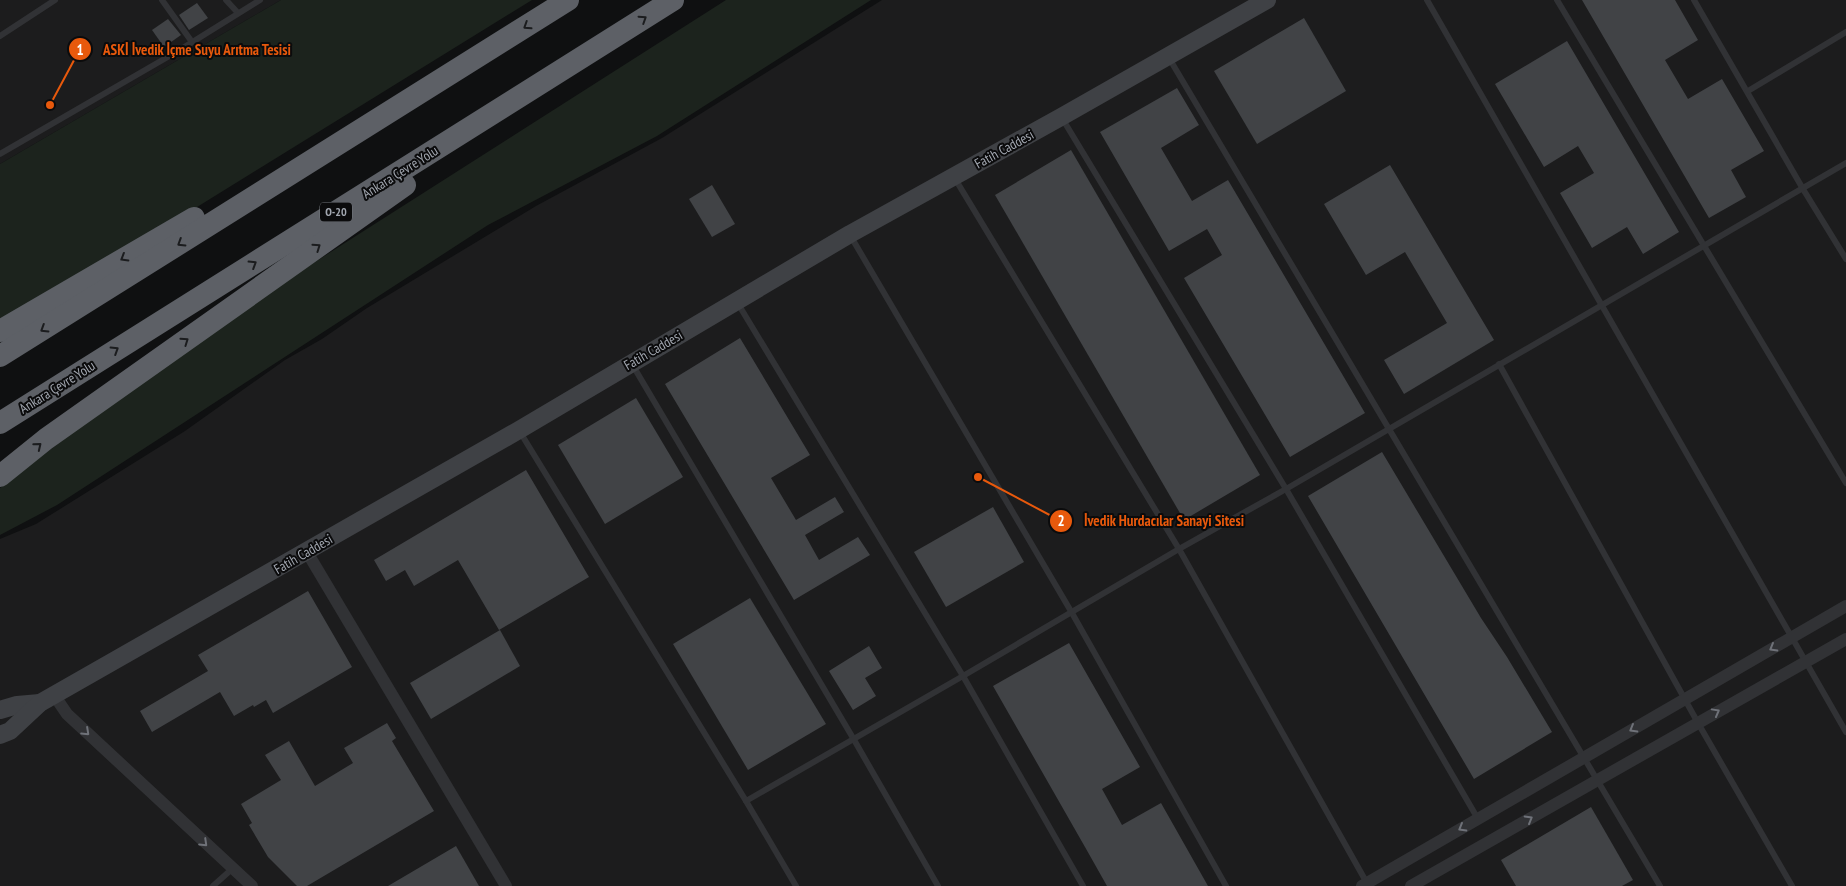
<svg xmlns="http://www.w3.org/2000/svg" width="1846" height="886" viewBox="0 0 1846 886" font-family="'PT Sans Narrow',sans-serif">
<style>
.built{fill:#1c1c1d}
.green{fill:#1c231d}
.building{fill:#414346}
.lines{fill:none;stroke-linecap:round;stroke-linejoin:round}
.lane{stroke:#313235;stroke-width:6}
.street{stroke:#313235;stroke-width:12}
.secondary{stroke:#3f4145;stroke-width:18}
.highway{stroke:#5d6066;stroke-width:22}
.oneway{stroke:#1b1c1e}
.oneway2{stroke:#6f7279}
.labels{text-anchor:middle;stroke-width:4;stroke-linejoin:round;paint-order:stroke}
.shield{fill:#0b0b0c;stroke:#75787f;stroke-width:1}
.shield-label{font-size:12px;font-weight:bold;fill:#a2a7b0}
.street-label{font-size:14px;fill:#a2a7b0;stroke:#0b0b0c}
.leader{fill:none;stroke:#e8590c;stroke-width:2}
.callout-dot{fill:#e8590c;stroke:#0b0b0c;stroke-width:2}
.mark-label{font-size:15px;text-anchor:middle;font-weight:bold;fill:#fff}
.callout-label{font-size:15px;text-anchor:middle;font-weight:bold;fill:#e8590c;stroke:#0b0b0c;stroke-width:4;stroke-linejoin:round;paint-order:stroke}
</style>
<rect width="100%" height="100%" fill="#0f1011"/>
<g class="built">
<polygon points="0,0 281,0 0,164"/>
<polygon points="882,0 1846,0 1846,886 0,886 0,539 36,524 185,431 285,360 322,339 367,308 536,206 662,138"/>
</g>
<g class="green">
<polygon points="281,0 532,0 58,293 0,326 0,164"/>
<polygon points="726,0 871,0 657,136 488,225 57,505 0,535 0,488 199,336"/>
</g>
<g class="building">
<polygon points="1582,0 1675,0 1698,40 1665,60 1688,99 1722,79 1764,151 1731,170 1746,197 1709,218"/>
<polygon points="197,3 208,18 189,30 179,15"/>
<polygon points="1304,18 1346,91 1257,144 1214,71"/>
<polygon points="168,19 181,35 164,47 152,30"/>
<polygon points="1567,41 1679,232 1643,254 1627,227 1592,248 1560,193 1594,173 1578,146 1544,167 1495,84"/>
<polygon points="1177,88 1199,125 1161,148 1192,201 1228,180 1365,413 1290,457 1184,278 1222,255 1207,229 1169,251 1100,132"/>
<polygon points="1071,150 1260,475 1184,520 995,195"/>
<polygon points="1390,165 1494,340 1404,394 1384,360 1447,323 1405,252 1366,275 1324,204"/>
<polygon points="712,185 735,224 712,237 689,199"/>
<polygon points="740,338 810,455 771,478 796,520 835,497 844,512 805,535 819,560 858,537 870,555 794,600 665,384"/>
<polygon points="636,398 683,477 605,524 558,445"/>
<polygon points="1382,452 1481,618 1507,657 1552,732 1474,779 1308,496"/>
<polygon points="526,470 589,577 499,630 458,560 414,586 405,570 386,581 374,560"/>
<polygon points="993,507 1024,562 946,607 914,552"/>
<polygon points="308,591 352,667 273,713 266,700 254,707 253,705 234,716 220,692 152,732 140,711 208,671 198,655"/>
<polygon points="750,598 826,724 748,770 673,644"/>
<polygon points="500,630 520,666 431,719 410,683"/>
<polygon points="1069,643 1140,767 1102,789 1122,825 1161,803 1208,886 1107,886 1085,847 993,686"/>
<polygon points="869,646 882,668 865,678 876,696 853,710 829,671"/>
<polygon points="387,723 396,738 392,741 434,811 307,886 297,886 268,857 249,825 252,823 241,804 281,780 265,755 289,741 315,786 353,763 344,748"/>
<polygon points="1591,807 1633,880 1622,886 1516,886 1501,860"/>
<polygon points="456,846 479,886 388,886"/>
</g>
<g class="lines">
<g class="lane">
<polyline points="162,0 192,42"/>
<polyline points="226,0 238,13"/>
<polyline points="1427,0 1846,732"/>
<polyline points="1557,0 1846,483"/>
<polyline points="1694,0 1803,189 1846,259"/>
<polyline points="0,36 55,0"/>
<polyline points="1169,58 1660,886"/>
<polyline points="1748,91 1846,32"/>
<polyline points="1062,118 1286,489 1478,819"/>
<polyline points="0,154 178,51 260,0"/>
<polyline points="954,177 1179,549 1368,885"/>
<polyline points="850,235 1072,613 1226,886"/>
<polyline points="737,302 963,676 1083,886"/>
<polyline points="632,364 853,738 938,886"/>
<polyline points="1499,364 1698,723 1792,886"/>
<polyline points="520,432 746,801 796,886"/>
<polyline points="746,801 963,676 1179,549 1286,489 1846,163"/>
<polyline points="213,886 232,869"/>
</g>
<g class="street">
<polyline points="307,552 506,886"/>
<polyline points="54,695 67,714 252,886"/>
<polyline points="1362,886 1846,606"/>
<polyline points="1411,886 1846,639"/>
</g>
<g class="secondary">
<polyline points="0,710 17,705 40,703"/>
<polyline points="0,735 10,731 40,703 519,430 850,234 1061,117 1267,0"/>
</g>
<g class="highway">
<polyline points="0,331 194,218"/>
<polyline points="0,356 568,0"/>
<polyline points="0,423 673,0"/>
<polyline points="0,476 46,439 405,185"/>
</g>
</g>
<defs><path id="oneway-chevron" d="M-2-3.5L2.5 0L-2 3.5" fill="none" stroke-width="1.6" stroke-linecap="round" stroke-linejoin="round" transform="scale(1.25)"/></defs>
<g class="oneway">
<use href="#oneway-chevron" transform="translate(643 19) rotate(-33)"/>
<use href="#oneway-chevron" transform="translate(527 26) rotate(147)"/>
<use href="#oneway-chevron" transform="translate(181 243) rotate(148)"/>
<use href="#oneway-chevron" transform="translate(317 247) rotate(-35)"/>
<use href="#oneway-chevron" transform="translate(124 258) rotate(149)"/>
<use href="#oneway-chevron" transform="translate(253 264) rotate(-32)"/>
<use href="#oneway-chevron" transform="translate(44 329) rotate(148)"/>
<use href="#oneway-chevron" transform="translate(185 341) rotate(-35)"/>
<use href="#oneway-chevron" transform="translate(115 350) rotate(-32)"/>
<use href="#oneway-chevron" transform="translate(38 446) rotate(-39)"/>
</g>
<g class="oneway2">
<use href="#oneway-chevron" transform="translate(1773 648) rotate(150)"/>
<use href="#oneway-chevron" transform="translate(1716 712) rotate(-29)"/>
<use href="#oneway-chevron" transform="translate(1633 729) rotate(150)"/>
<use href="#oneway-chevron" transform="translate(86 732) rotate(43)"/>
<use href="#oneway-chevron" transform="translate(1529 819) rotate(-30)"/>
<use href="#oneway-chevron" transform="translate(1462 828) rotate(150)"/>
<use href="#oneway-chevron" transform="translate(204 843) rotate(44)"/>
</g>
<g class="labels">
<rect class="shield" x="320" y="202.5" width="32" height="19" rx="4"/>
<g class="shield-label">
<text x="336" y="216">O-20</text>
</g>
<g class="street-label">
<text transform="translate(1004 149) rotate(-29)" y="5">Fatih Caddesi</text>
<text transform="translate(400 172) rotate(-32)" y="5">Ankara Çevre Yolu</text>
<text transform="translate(653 350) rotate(-30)" y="5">Fatih Caddesi</text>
<text transform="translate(57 387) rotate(-32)" y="5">Ankara Çevre Yolu</text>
<text transform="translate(303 554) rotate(-30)" y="5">Fatih Caddesi</text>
</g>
</g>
<path class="leader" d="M50 105L80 49M978 477L1061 521"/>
<g class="callout-dot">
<circle cx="50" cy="105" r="5"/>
<circle cx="978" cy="477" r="5"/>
<circle cx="80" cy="49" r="12"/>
<circle cx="1061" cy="521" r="12"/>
</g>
<g class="mark-label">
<text x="80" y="55">1</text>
<text x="1061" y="526">2</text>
</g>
<g class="callout-label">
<text x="197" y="55">ASKİ İvedik İçme Suyu Arıtma Tesisi</text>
<text x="1164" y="526">İvedik Hurdacılar Sanayi Sitesi</text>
</g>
</svg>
